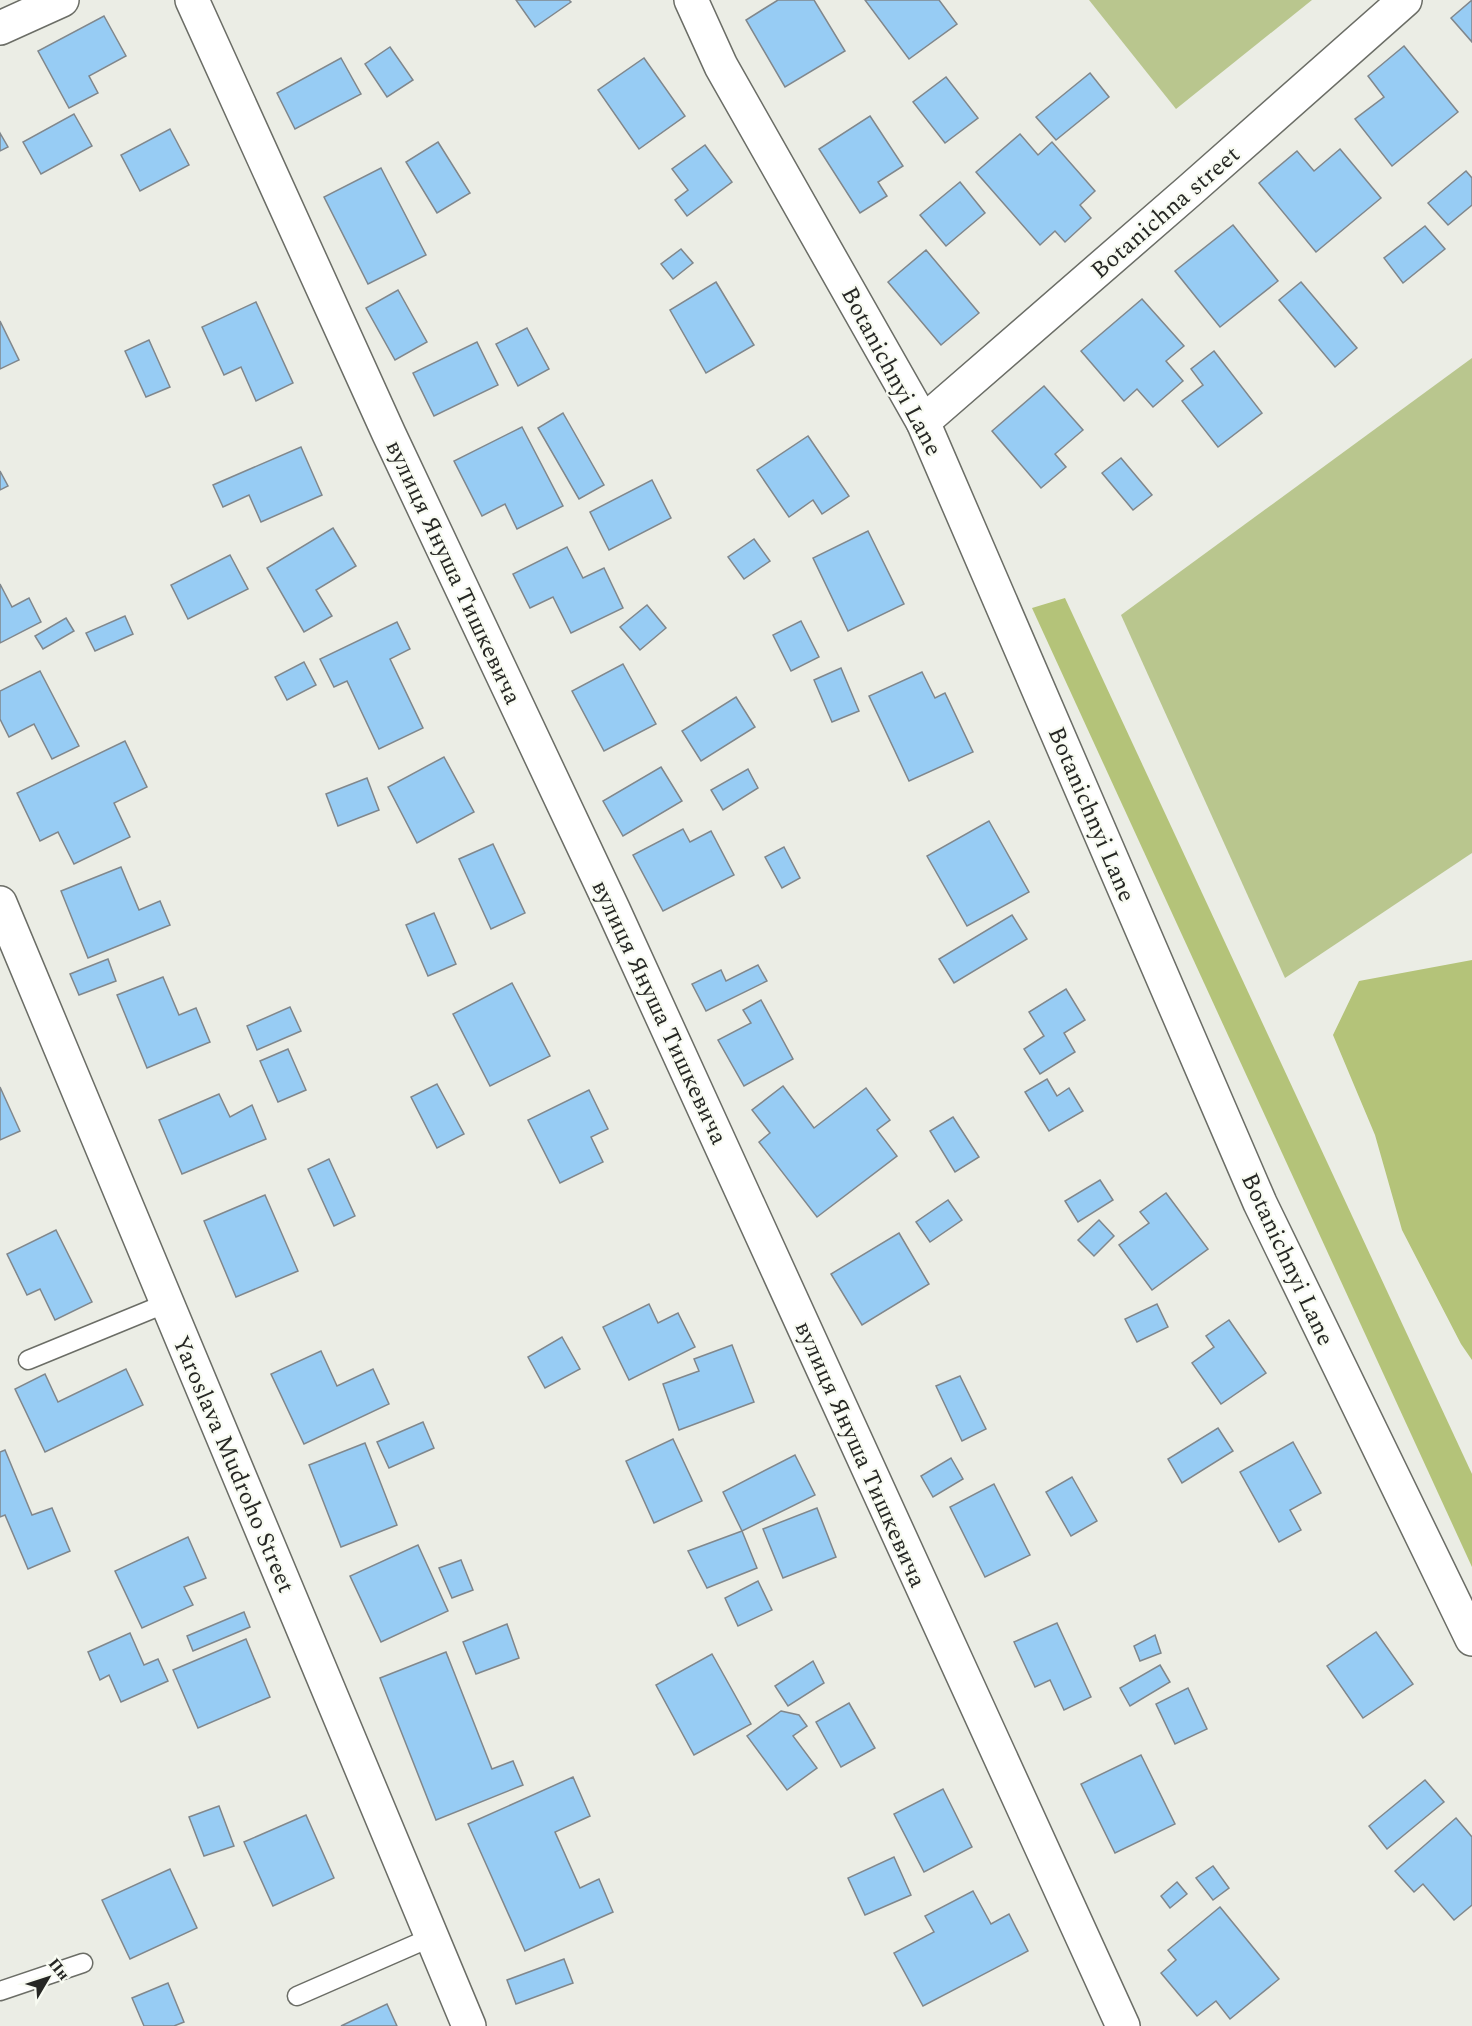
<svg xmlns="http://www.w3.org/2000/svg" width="1472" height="2026" viewBox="0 0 1472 2026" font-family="Spectral,serif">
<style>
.green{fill:#b9c68e}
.forest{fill:#b4c379}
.building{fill:#97ccf4;stroke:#80878c;stroke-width:1.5}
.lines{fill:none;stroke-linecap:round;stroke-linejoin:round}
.service-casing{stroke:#6b6d66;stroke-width:21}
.minor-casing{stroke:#6b6d66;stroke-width:36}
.service{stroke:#fff;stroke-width:18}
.minor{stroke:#fff;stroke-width:33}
.labels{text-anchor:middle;stroke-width:4.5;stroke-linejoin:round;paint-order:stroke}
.street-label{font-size:24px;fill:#262724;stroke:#f8fbf2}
</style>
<rect width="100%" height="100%" fill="#ebede5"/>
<g class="green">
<polygon points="1089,0 1312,0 1176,109"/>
<polygon points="1472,358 1472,853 1285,978 1121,615"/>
</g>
<g class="forest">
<polygon points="1065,598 1472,1474 1472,1567 1032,608"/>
<polygon points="1472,960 1472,1360 1461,1344 1402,1230 1375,1135 1333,1035 1359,981"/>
</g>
<g class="building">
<polygon points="516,0 569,0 571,2 535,27"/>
<polygon points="778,0 814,0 845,51 785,87 746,20"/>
<polygon points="865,0 939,0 957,24 909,59"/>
<polygon points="1472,0 1472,42 1451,18"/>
<polygon points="104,16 126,56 89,76 98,93 69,108 38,51"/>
<polygon points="1404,46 1458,112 1392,166 1355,119 1384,97 1368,76"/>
<polygon points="390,47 413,80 387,97 365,64"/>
<polygon points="341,58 361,94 295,129 277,93"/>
<polygon points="644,58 685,116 639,149 598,90"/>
<polygon points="1090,73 1109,97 1056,140 1036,117"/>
<polygon points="946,77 978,118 945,143 913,102"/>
<polygon points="74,114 92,146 41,174 23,142"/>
<polygon points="870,116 903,166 878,182 887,196 860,213 819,149"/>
<polygon points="170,129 189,165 140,191 121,155"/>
<polygon points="0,133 8,147 0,151"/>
<polygon points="1020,134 1038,155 1052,142 1095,191 1080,205 1091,218 1065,242 1055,231 1040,245 976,172"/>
<polygon points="438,142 470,193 437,213 406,162"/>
<polygon points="705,145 732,182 687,216 675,200 688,190 672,169"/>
<polygon points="1340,149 1381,198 1316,252 1259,183 1297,151 1314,171"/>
<polygon points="381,168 426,255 368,284 324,197"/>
<polygon points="1466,171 1472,178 1472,205 1448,225 1428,203"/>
<polygon points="960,182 985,213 946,246 920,215"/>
<polygon points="1233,225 1278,281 1220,327 1175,271"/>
<polygon points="1425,226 1445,249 1403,283 1384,258"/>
<polygon points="681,249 693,263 673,279 661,264"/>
<polygon points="926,250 979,313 941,345 888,282"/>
<polygon points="716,282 754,345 706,373 670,310"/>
<polygon points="1301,282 1357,348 1335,367 1279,300"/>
<polygon points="398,290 427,342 395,360 366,308"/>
<polygon points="1142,299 1184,346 1166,361 1183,381 1153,407 1137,389 1124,401 1081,351"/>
<polygon points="256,302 293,383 256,401 241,367 224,375 202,327"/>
<polygon points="0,321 19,360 0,369"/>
<polygon points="527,328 549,369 518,386 496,344"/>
<polygon points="149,340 170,387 146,397 125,351"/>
<polygon points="477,342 498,385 434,416 413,373"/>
<polygon points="1214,351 1262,413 1218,447 1182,401 1203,385 1191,369"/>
<polygon points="1044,386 1083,430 1055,454 1066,467 1041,488 992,431"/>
<polygon points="563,413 604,485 579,499 538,428"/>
<polygon points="522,427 563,506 517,529 505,504 482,516 454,461"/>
<polygon points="808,436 849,496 822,514 813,500 789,517 757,470"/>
<polygon points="301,447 322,495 261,522 249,495 223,507 213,485"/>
<polygon points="1121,458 1152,495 1133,510 1102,473"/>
<polygon points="0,471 8,486 0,490"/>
<polygon points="652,480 671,518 609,550 590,512"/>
<polygon points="333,528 356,566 316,590 332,616 304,632 267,568"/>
<polygon points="868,531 904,604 848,631 813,558"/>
<polygon points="754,539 770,561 744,579 728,557"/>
<polygon points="567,547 583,578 604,568 623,608 571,633 553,597 530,608 513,574"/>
<polygon points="230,555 248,589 188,619 171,585"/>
<polygon points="0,584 12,607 29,598 41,622 0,643"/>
<polygon points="647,605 666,628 640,650 620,627"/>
<polygon points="125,616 133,634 95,651 86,633"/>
<polygon points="66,618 74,631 43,649 35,636"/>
<polygon points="801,621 819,657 791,671 773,635"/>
<polygon points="397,622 410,649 390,659 423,728 379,749 347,681 334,687 320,659"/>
<polygon points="304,662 316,685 287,700 275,677"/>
<polygon points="623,664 656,724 604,751 572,691"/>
<polygon points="841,668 859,711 832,722 814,680"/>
<polygon points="40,671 79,746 52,759 34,724 9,737 0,719 0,691"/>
<polygon points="922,672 935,698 945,693 973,752 909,781 869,696"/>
<polygon points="736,697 755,727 701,761 682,731"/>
<polygon points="125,741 147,787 114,803 130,837 74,864 58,832 40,841 17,793"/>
<polygon points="444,757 474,812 417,843 388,787"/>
<polygon points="661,767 682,801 623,836 603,801"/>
<polygon points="748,769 758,788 723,810 711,790"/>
<polygon points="367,778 379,810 338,826 326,794"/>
<polygon points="989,821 1029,892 967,926 927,856"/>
<polygon points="683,829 690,842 711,831 734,875 663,911 633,855"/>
<polygon points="493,844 525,913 491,929 459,859"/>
<polygon points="784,847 800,878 782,888 765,857"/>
<polygon points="121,867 139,910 160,901 170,925 88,958 61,891"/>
<polygon points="434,913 456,964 428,976 406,925"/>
<polygon points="1012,915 1027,939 954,983 939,959"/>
<polygon points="108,959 116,981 79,995 70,974"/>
<polygon points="758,965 767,981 706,1011 692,984 721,970 726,981"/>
<polygon points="163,977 179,1015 196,1008 210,1042 147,1068 117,995"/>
<polygon points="512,983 550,1056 490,1086 453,1014"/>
<polygon points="1066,989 1085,1020 1064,1033 1075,1052 1040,1074 1024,1049 1044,1036 1029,1012"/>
<polygon points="761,1000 793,1059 744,1086 718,1040 751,1023 743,1010"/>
<polygon points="290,1007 301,1031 257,1050 247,1026"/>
<polygon points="288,1049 306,1090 278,1102 260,1061"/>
<polygon points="1047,1079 1057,1096 1069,1088 1083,1111 1049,1131 1025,1092"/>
<polygon points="437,1084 464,1134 437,1148 411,1097"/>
<polygon points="783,1086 814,1128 866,1088 890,1120 877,1130 897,1156 817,1217 759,1142 770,1133 752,1110"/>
<polygon points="0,1087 20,1131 0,1140"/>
<polygon points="589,1090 608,1129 591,1137 603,1162 560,1183 528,1120"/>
<polygon points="219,1094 230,1117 252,1105 266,1139 182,1174 159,1120"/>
<polygon points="953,1117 979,1157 955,1172 930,1131"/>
<polygon points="329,1159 355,1216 334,1226 308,1169"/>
<polygon points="1100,1180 1113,1200 1078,1222 1065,1201"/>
<polygon points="1166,1193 1208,1249 1152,1290 1119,1245 1149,1223 1140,1212"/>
<polygon points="265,1195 298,1271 236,1297 204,1221"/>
<polygon points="948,1200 962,1220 930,1242 916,1222"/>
<polygon points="1099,1220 1114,1236 1094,1256 1078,1240"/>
<polygon points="56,1230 92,1302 55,1320 40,1289 27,1295 7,1254"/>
<polygon points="899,1233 929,1284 862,1325 831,1274"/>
<polygon points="649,1304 658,1323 678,1313 695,1347 629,1380 603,1327"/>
<polygon points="1157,1304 1168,1327 1137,1342 1125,1319"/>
<polygon points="1229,1320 1266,1373 1221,1404 1192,1363 1214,1347 1206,1336"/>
<polygon points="562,1337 580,1369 545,1388 528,1357"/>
<polygon points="732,1345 754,1402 679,1430 663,1384 699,1371 694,1359"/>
<polygon points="321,1351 337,1386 373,1369 389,1404 304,1444 271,1374"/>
<polygon points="126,1369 143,1405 45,1452 15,1389 45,1374 58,1402"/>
<polygon points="960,1376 986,1429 962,1441 936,1386"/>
<polygon points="423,1422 434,1448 389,1468 377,1442"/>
<polygon points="1218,1428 1233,1451 1182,1483 1168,1459"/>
<polygon points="673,1439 702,1501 654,1523 626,1461"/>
<polygon points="1293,1442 1321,1493 1290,1510 1301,1530 1279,1542 1240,1472"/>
<polygon points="365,1443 397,1525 341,1547 309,1465"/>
<polygon points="5,1450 32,1515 52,1508 70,1551 28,1569 5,1515 0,1517 0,1452"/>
<polygon points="795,1455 815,1495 742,1531 723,1492"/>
<polygon points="951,1458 963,1479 933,1497 921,1476"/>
<polygon points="1072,1477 1097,1521 1071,1536 1046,1492"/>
<polygon points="994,1484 1030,1555 985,1577 950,1507"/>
<polygon points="817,1508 836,1557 783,1578 763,1529"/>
<polygon points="742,1531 757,1568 707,1588 688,1551"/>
<polygon points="188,1537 206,1578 184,1587 193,1605 142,1628 115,1571"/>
<polygon points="418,1545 448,1611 381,1642 350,1576"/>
<polygon points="461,1560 473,1590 452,1598 439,1568"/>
<polygon points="758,1581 772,1610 738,1626 725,1598"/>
<polygon points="244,1612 250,1627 193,1651 187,1636"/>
<polygon points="1057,1623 1091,1697 1064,1710 1050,1680 1035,1687 1014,1642"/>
<polygon points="507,1624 519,1658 476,1674 463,1642"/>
<polygon points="1376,1632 1413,1684 1363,1718 1327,1666"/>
<polygon points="130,1633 144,1665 158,1659 168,1681 121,1702 109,1675 100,1680 88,1652"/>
<polygon points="1155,1635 1161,1653 1140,1661 1134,1646"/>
<polygon points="246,1639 270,1697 198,1728 173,1670"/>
<polygon points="446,1652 492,1769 513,1761 523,1785 436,1820 380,1678"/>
<polygon points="712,1654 751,1724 694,1755 656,1685"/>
<polygon points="813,1661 824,1683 788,1706 775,1686"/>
<polygon points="1160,1665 1170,1682 1130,1706 1120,1688"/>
<polygon points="1188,1688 1207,1729 1175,1744 1156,1704"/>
<polygon points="849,1703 875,1748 841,1767 816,1722"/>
<polygon points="781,1711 799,1715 807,1726 793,1736 817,1768 787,1790 747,1736"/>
<polygon points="1141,1755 1175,1824 1115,1853 1081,1784"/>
<polygon points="573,1777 590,1816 555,1832 580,1888 599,1879 613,1912 525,1951 468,1824"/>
<polygon points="1425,1780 1444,1802 1387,1849 1369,1826"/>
<polygon points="943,1789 972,1847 924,1872 894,1814"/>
<polygon points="219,1806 234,1846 204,1856 189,1817"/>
<polygon points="306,1815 334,1878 273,1906 244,1842"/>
<polygon points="1456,1818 1472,1837 1472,1905 1454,1920 1423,1884 1414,1892 1395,1871"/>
<polygon points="894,1857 911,1895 865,1915 848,1878"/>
<polygon points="1213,1866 1229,1888 1213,1900 1196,1878"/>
<polygon points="170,1869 197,1928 130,1959 102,1900"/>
<polygon points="1177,1882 1187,1894 1170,1908 1161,1896"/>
<polygon points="973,1891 991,1924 1009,1914 1028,1951 923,2006 894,1953 934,1932 925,1916"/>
<polygon points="1220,1907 1279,1979 1230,2019 1216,2001 1197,2016 1161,1973 1176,1960 1168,1950"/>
<polygon points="564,1959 573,1983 516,2004 507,1980"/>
<polygon points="168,1983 184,2022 174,2026 144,2026 132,1998"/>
<polygon points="387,2004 397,2026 341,2026"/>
</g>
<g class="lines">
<defs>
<g id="service">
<polyline points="28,1360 167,1303"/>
<polyline points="0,1991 83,1963"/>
<polyline points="297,1996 432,1937"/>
</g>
<g id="minor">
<polyline points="192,0 389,434 613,909 1123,2026"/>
<polyline points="691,0 721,66 923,422 1260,1203 1472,1639"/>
<polyline points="0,28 62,0"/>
<polyline points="923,422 1189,191 1405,0"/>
<polyline points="0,903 469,2026"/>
</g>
</defs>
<use href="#service" class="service-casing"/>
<use href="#minor" class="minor-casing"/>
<use href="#service" class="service"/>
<use href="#minor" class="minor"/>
</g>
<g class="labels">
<g class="street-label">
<text transform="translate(1165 212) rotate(-41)" y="8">Botanichna street</text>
<text transform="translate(892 371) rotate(62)" y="8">Botanichnyi Lane</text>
<text transform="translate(454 572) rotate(65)" y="8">вулиця Януша Тишкевича</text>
<text transform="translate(1092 814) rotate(67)" y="8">Botanichnyi Lane</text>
<text transform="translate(660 1012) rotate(65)" y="8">вулиця Януша Тишкевича</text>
<text transform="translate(1288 1259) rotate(65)" y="8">Botanichnyi Lane</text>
<text transform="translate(861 1454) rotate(66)" y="8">вулиця Януша Тишкевича</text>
<text transform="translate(234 1464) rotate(67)" y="8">Yaroslava Mudroho Street</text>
</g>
</g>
<g transform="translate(48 1978) rotate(51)" stroke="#f8fbf2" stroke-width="4.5" paint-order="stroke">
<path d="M0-4.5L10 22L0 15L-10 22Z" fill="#262724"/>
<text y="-9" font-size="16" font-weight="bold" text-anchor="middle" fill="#262724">Пн</text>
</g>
</svg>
